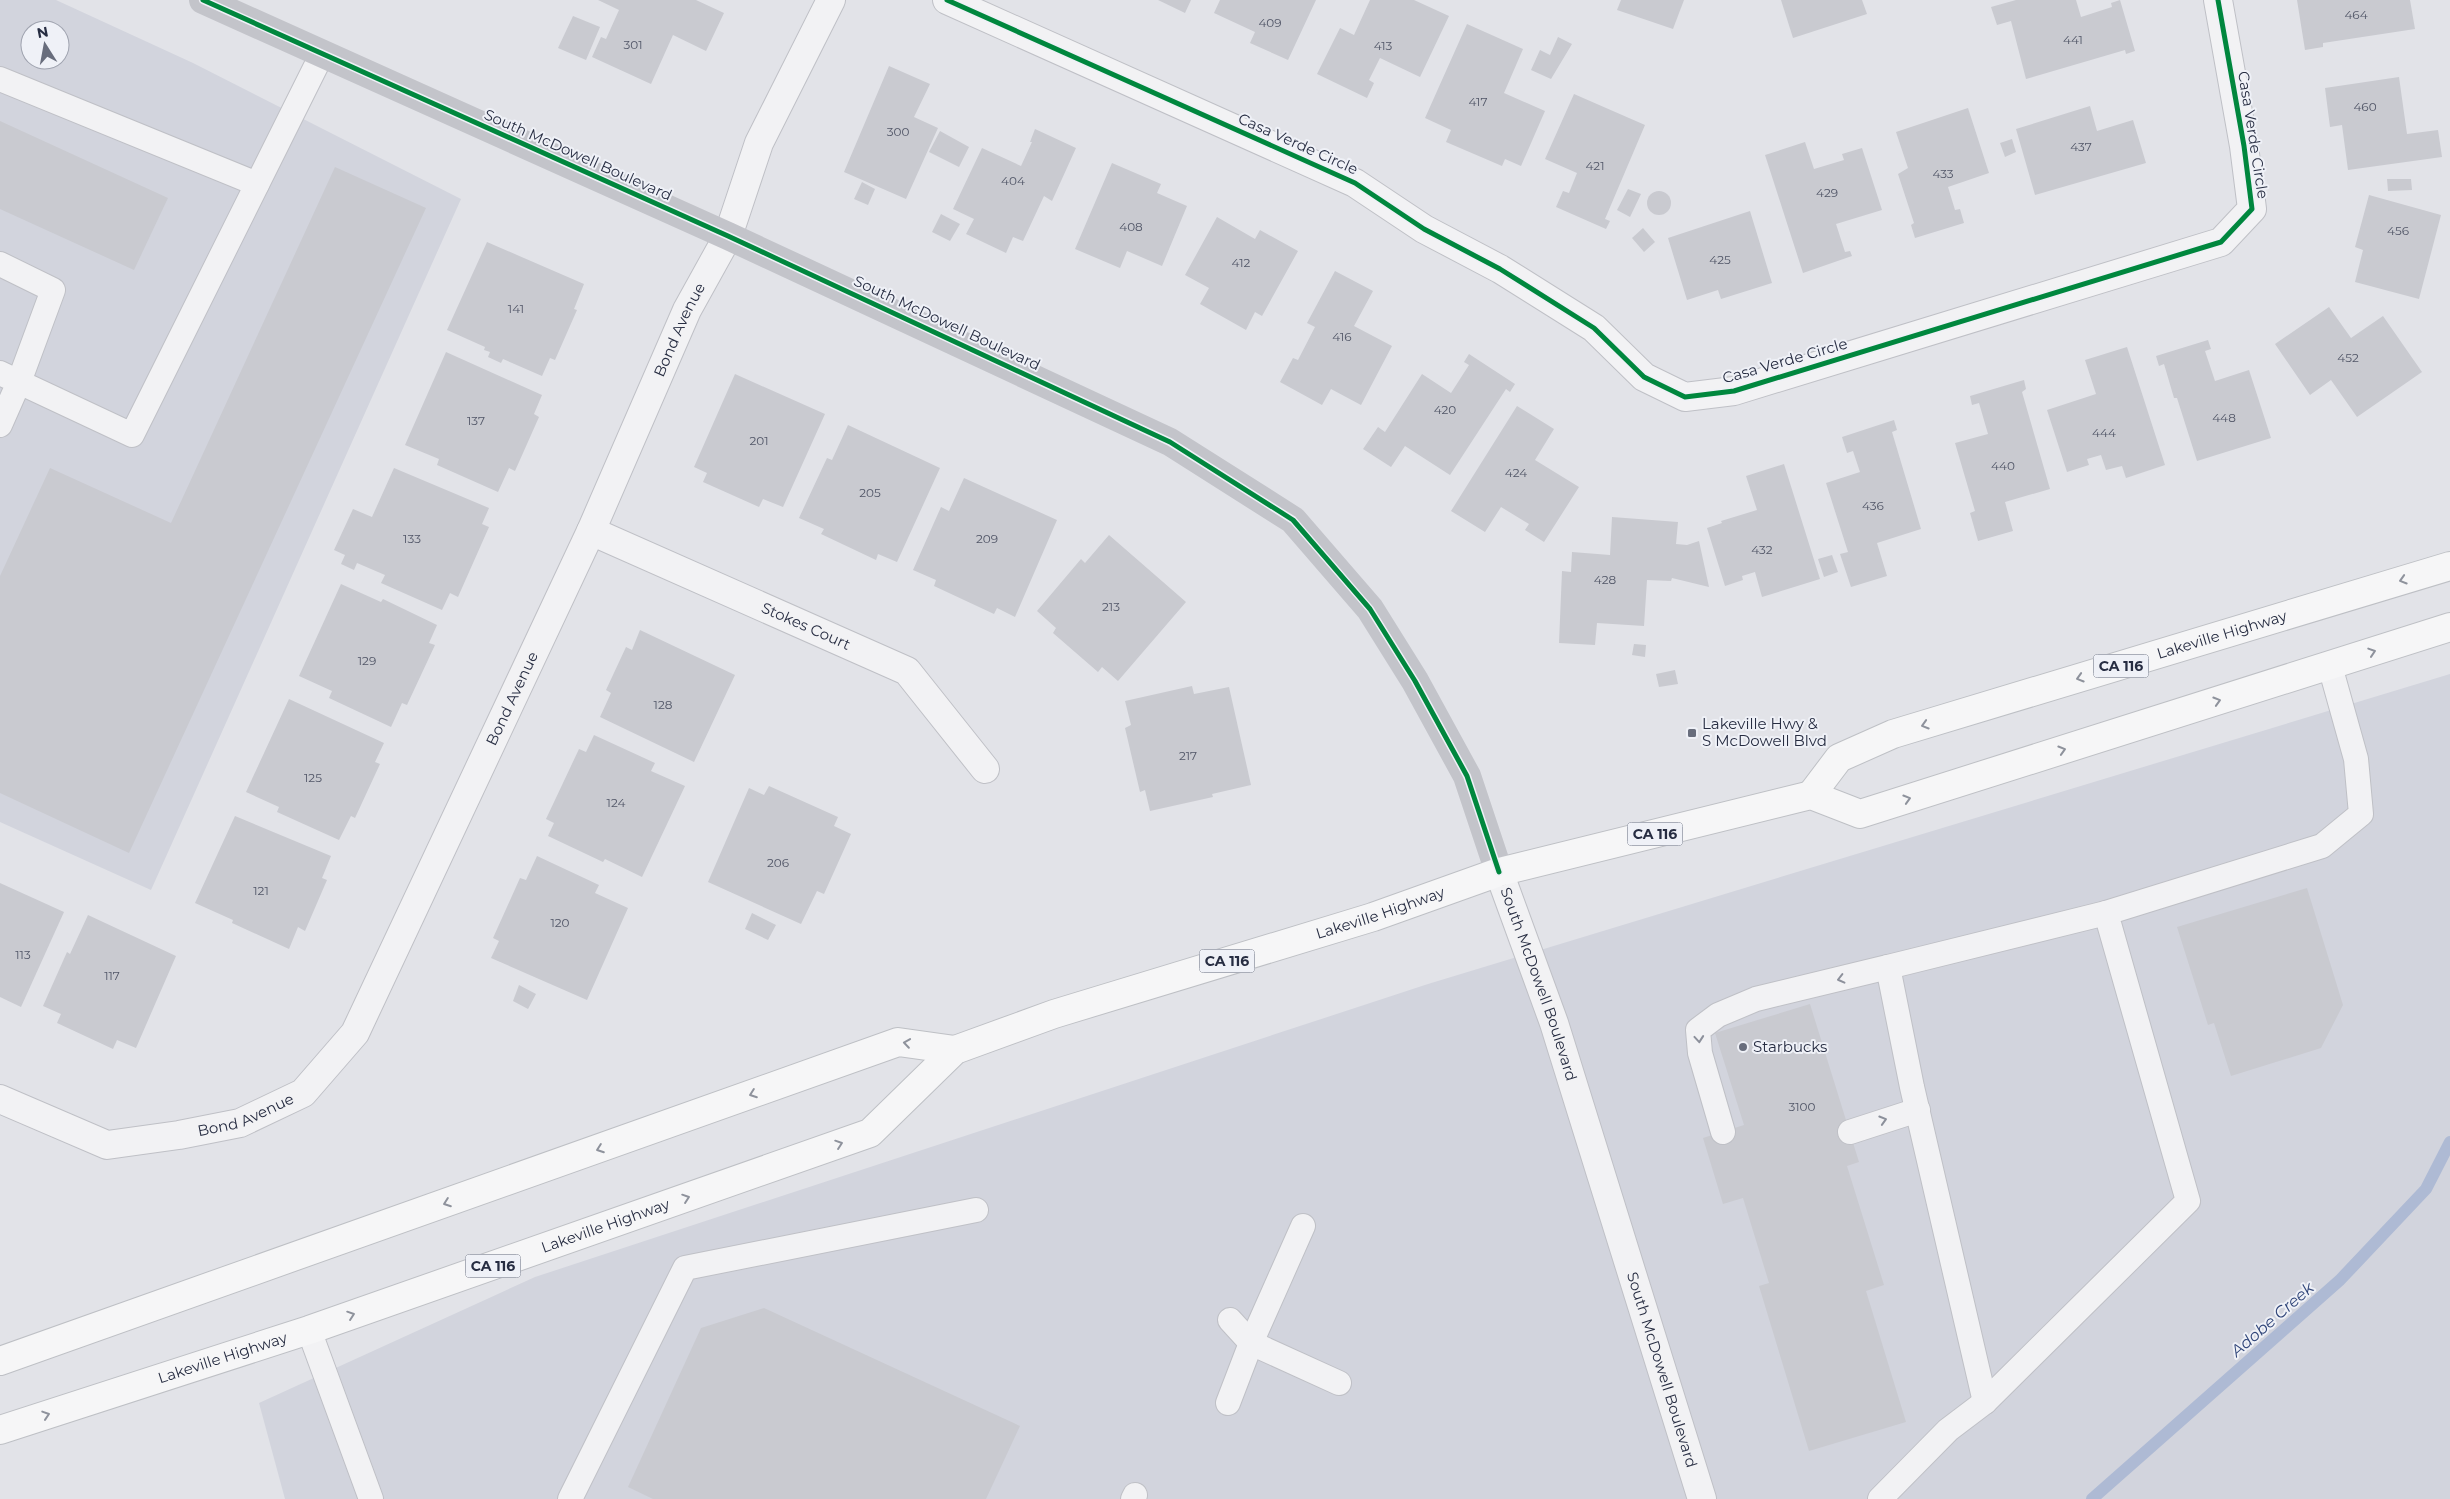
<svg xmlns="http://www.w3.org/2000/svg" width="2450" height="1499" viewBox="0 0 2450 1499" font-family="Montserrat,sans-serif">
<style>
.built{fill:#d2d4dd;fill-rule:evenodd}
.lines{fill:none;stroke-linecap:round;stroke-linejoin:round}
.stream{stroke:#aebad4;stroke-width:12}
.building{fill:#c9cad0}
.service-casing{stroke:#bfc0c6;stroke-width:26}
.minor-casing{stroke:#bfc0c6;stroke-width:30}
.primary-casing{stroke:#bec0c5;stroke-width:30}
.service{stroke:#f2f2f4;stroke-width:24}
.minor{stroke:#f2f2f4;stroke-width:28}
.secondary{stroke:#c3c4ca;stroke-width:28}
.primary{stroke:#f6f6f7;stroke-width:28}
.cycleway-casing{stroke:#eff1f7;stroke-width:8}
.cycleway{stroke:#00873e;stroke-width:5}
.oneway{stroke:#8e929c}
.oneway2{stroke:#8c909b}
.poi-dot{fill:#686d7c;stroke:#eff1f7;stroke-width:2}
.labels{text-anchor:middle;stroke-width:4;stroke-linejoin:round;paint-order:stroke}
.number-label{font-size:12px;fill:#515667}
.shield{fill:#eff1f7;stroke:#636878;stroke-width:1}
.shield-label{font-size:14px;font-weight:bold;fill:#272d42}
.street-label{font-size:15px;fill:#272d42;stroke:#eff1f7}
.poi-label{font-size:15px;fill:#272d42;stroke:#eff1f7;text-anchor:start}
.water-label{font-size:16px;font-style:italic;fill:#2f4478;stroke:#eff1f7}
</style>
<rect width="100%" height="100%" fill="#e2e3e8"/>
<g class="built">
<path d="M 0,0 L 56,0 L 193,63 L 461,199 L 151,890 L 0,822 ZM 30,30 L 60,30 L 60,60 L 30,60 Z"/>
<polygon points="2450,674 2450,1499 285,1499 259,1403 535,1277 1428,984"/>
</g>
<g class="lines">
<polyline class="stream" points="2092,1499 2340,1280 2426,1189 2450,1142"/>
</g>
<g class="building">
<polygon points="598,0 696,0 724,13 706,51 673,35 651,84 592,57 601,37 606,39 619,10"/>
<polygon points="1158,0 1191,0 1185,13"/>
<polygon points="1220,0 1316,0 1288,60 1250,43 1255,32 1214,13"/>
<polygon points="1370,0 1414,0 1449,16 1420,77 1380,58 1369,80 1374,83 1367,98 1317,74 1340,28 1354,35"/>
<polygon points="1621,0 1684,0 1673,29 1617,10"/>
<polygon points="1781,0 1862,0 1867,14 1793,38"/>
<polygon points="2016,0 2076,0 2081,17 2112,7 2111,3 2120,0 2135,51 2126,54 2125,50 2026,79 2011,21 1997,25 1991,7"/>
<polygon points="2297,0 2410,0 2415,29 2323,43 2323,47 2305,50"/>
<polygon points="573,16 600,27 586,60 558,48"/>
<polygon points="1467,24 1523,49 1504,93 1545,111 1521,166 1505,159 1502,166 1446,142 1451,130 1425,118"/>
<polygon points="1558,37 1572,44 1551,79 1531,70 1540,50 1550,55"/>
<polygon points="889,66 930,84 914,117 938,128 906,199 844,172"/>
<polygon points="2399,77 2407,134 2438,130 2442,157 2348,170 2342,125 2330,127 2325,88"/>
<polygon points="1574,94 1645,125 1605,219 1610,221 1606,229 1556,207 1563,191 1569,193 1577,173 1545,159"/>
<polygon points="2090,106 2097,131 2133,120 2146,163 2035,195 2016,129"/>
<polygon points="1968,108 1989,173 1948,187 1955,210 1960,209 1964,223 1915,238 1911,225 1914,223 1898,174 1908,168 1896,132"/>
<polygon points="0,121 168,198 134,270 0,209"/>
<polygon points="1035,129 1076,148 1052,201 1044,196 1023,241 1013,237 1006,253 966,234 974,219 953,209 982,148 1021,166 1032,142 1030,142"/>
<polygon points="940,131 969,147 959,167 929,152"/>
<polygon points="2012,139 2016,152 2005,157 2000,143"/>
<polygon points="1805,142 1814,169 1844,160 1842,154 1862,148 1882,210 1836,224 1845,252 1850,251 1852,256 1803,273 1765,155"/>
<polygon points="1112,163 1161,184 1157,193 1187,206 1162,266 1127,251 1120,268 1075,249"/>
<polygon points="335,167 426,208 129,853 0,793 0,576 50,468 171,523"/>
<polygon points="2387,179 2411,179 2412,190 2388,191"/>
<polygon points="862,182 875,189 868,205 854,199"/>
<polygon points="1628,189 1641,194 1630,217 1617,210"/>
<circle cx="1659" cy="203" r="12"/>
<polygon points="2369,195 2441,215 2419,299 2355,282 2363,250 2355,247"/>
<polygon points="1750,211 1772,283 1721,299 1718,290 1687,300 1668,238"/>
<polygon points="941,214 960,224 950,241 932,232"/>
<polygon points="1217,217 1255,239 1260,230 1298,251 1262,316 1255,312 1246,330 1200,304 1209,288 1185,275"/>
<polygon points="1643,228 1655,242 1644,252 1632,238"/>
<polygon points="487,242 584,284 574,309 577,310 555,360 550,358 542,376 503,359 501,363 488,357 490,352 484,350 485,347 447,330"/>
<polygon points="1335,271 1373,291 1354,326 1392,346 1361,405 1331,389 1322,405 1280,382 1293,358 1298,360 1315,327 1307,323"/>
<polygon points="2329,307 2351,338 2383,316 2422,372 2357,417 2331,380 2310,395 2275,344"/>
<polygon points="2208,340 2211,349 2205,351 2215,381 2249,370 2271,438 2197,461 2177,398 2174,398 2164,364 2159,366 2156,356"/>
<polygon points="2127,347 2165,465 2126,478 2122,466 2106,470 2101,455 2087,459 2089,465 2067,472 2047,410 2096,394 2085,360"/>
<polygon points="446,352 542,395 534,414 539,417 515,471 509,468 498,492 437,465 439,459 405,445"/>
<polygon points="1469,354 1515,384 1510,392 1506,389 1450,475 1405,446 1391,467 1363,449 1378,427 1385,432 1422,374 1451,393 1469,365 1464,362"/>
<polygon points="735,374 825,414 783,507 763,499 759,507 703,482 707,473 694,467"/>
<polygon points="2024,380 2026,389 2022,392 2050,489 2005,502 2013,531 1978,541 1970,513 1975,511 1955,443 1988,434 1979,403 1972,405 1970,396"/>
<polygon points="1517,406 1554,429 1535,460 1579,487 1544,542 1525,530 1529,524 1501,507 1485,532 1451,511"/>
<polygon points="1894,420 1897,430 1892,432 1921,529 1877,543 1887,576 1851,587 1840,554 1848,552 1826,483 1860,472 1853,451 1847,453 1842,437"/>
<polygon points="848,425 940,468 897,562 878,554 876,560 821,534 824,529 799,518 827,458 832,460"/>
<polygon points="1784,464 1820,579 1762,597 1755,572 1742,576 1743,580 1725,586 1707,528 1722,523 1721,521 1757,510 1746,476"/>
<polygon points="394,468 489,508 482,524 489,527 458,597 450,593 442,610 381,583 385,575 357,563 354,570 341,564 345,555 334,550 353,509 372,517"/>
<polygon points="964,478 1057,520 1015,617 997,608 994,614 934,586 936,580 913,570 941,507 949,511"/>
<polygon points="1612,517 1678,522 1676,544 1687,545 1699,541 1709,587 1672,578 1671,581 1647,580 1644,626 1597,623 1595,645 1559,643 1562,571 1571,572 1572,552 1610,555"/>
<polygon points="1109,535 1186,602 1118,681 1102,667 1098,672 1053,633 1056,628 1037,611 1081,559 1085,563"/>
<polygon points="1832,555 1838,572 1824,577 1818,559"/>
<polygon points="341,584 381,602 383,599 437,625 429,643 435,645 407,705 402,703 391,727 329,698 332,691 299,676"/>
<polygon points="640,630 735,675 694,762 600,717 611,693 606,690 626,647 632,650"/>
<polygon points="1634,644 1646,645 1645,657 1632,655"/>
<polygon points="1675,670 1678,684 1659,687 1656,674"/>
<polygon points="1192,686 1194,694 1229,687 1251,785 1212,794 1213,797 1150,811 1145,790 1140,792 1125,728 1131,725 1125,701"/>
<polygon points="289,699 384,743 375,762 380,764 355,818 351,816 339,840 277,812 279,807 246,792"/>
<polygon points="594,735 655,763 651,771 685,786 642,877 605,859 603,862 548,836 554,823 546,819 579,749 586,752"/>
<polygon points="769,786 838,817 834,826 851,834 824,894 817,891 801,924 708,882 749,788 764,795"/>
<polygon points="235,816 331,856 322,878 327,880 305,931 298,927 289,949 232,923 233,920 195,903"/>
<polygon points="537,856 599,885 595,893 628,908 587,1000 491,958 499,941 493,938 520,878 526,880"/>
<polygon points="0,883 64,912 21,1007 0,997"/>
<polygon points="2307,888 2343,1005 2321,1048 2231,1076 2214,1023 2208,1025 2177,927"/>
<polygon points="752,913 776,925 768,940 745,929"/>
<polygon points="88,915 176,956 136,1048 117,1040 113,1049 57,1023 61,1014 43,1006 67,952 70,954"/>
<polygon points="519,985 536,994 528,1009 513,1001"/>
<polygon points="1810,1004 1859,1162 1847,1166 1884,1285 1866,1291 1906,1422 1809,1451 1759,1286 1769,1283 1743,1198 1723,1204 1703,1138 1744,1125 1715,1033"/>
<polygon points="764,1308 1020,1426 986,1499 653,1499 628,1487 701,1328"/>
</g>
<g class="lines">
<defs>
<g id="service">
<polyline points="0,79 257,184"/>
<polyline points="0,264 53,290 19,382 132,435 322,54"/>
<polyline points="0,373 19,382 0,425"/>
<polyline points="1723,1132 1700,1053 1698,1030 1718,1015 1756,999 1888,967"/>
<polyline points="1850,1132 1918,1110"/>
<polyline points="1230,1320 1251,1343 1339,1383"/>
<polyline points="309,1330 371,1499"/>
<polyline points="1985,1402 1912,1087 1888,967 2106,913"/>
<polyline points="1228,1403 1251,1343 1303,1226"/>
<polyline points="570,1499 685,1268 976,1210"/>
<polyline points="1133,1499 1135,1495"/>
<polyline points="1880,1499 1948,1430 1985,1402 2188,1201 2106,913 2322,846 2361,814 2356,759 2330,666"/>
</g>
<g id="minor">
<polyline points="947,0 1355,183 1424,229 1500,269 1594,328 1644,377 1685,397 1734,391 2221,242 2252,209 2244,146 2218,0"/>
<path id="s1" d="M 591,531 L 907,671 L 985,769"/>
<path id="s2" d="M 1499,872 L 1554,1023 L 1702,1499"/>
<path id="s3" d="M 0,1099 L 107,1145 L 179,1135 L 240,1123 L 303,1093 L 355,1033 L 591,531 L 687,310 L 728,236 L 759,143 L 831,0"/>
</g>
<g id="primary">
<path id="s4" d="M 1811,795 L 1839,758 L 1893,734 L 2450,566"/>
<polyline points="0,1361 898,1042 955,1050"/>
<path id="s5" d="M 0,1430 L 309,1330 L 870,1133 L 955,1050 L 1054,1014 L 1373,917 L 1499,872 L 1811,795 L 1860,814 L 2450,627"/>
</g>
</defs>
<use href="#service" class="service-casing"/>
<use href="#minor" class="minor-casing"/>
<use href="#primary" class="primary-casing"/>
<use href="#service" class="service"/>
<use href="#minor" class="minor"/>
<polyline class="secondary" points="203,0 728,236 1170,442 1293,520 1370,609 1415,681 1467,776 1499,872"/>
<use href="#primary" class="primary"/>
<defs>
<g id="cycleway">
<polyline points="203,0 728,236 1170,442 1293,520 1370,609 1415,681 1467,776 1499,872"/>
<polyline points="947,0 1355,183 1424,229 1500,269 1594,328 1644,377 1685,397 1734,391 2221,242 2252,209 2244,146 2218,0"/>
</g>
</defs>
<use href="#cycleway" class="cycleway-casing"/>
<use href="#cycleway" class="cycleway"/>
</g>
<defs><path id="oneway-chevron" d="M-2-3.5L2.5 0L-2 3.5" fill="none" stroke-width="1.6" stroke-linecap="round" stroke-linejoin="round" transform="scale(1.25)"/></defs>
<g class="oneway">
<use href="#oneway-chevron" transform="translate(2403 580) rotate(163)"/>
<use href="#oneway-chevron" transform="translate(2372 652) rotate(-18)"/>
<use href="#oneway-chevron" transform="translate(2080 678) rotate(163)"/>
<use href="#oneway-chevron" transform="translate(2217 701) rotate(-17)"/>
<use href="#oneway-chevron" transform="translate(1925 725) rotate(163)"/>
<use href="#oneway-chevron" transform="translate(2062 750) rotate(-17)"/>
<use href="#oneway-chevron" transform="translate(1907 799) rotate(-17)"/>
<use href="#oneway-chevron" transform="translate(907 1043) rotate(-172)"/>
<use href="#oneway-chevron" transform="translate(753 1094) rotate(160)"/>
<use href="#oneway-chevron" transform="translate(839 1144) rotate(-19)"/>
<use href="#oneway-chevron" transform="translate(600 1149) rotate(160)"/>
<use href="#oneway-chevron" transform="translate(686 1198) rotate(-19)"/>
<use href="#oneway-chevron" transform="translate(447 1203) rotate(160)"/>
<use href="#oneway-chevron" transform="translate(351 1315) rotate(-19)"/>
<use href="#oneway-chevron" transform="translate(46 1415) rotate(-18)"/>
</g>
<g class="oneway2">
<use href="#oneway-chevron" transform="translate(1841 979) rotate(166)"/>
<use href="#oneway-chevron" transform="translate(1699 1039) rotate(85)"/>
<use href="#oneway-chevron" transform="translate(1883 1120) rotate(-17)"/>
</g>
<g class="poi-dot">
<rect x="1687" y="728" width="10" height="10" rx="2.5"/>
<circle cx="1743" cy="1047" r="5"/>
</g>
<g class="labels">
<g class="number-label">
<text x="2356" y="19">464</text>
<text x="1270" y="27">409</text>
<text x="2073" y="44">441</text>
<text x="633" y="49">301</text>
<text x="1383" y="50">413</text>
<text x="1478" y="106">417</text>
<text x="2365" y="111">460</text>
<text x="898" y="136">300</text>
<text x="2081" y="151">437</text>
<text x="1595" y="170">421</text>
<text x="1943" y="178">433</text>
<text x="1013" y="185">404</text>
<text x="1827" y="197">429</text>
<text x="1131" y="231">408</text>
<text x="2398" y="235">456</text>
<text x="1720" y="264">425</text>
<text x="1241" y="267">412</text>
<text x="516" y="313">141</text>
<text x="1342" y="341">416</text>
<text x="2348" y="362">452</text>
<text x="1445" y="414">420</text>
<text x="2224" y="422">448</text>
<text x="476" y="425">137</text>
<text x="2104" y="437">444</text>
<text x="759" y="445">201</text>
<text x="2003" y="470">440</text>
<text x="1516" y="477">424</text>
<text x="870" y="497">205</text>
<text x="1873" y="510">436</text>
<text x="412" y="543">133</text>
<text x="987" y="543">209</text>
<text x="1762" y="554">432</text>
<text x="1605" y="584">428</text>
<text x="1111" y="611">213</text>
<text x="367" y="665">129</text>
<text x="663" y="709">128</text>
<text x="1188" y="760">217</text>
<text x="313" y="782">125</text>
<text x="616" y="807">124</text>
<text x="778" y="867">206</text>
<text x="261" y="895">121</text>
<text x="560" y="927">120</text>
<text x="23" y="959">113</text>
<text x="112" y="980">117</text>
<text x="1802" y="1111">3100</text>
</g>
<g class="shield">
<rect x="2093.5" y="654.5" width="55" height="23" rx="4"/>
<rect x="1627.5" y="822.5" width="55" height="23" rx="4"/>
<rect x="1199.5" y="949.5" width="55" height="23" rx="4"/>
<rect x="465.5" y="1254.5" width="55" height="23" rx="4"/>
</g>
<g class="shield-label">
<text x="2121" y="671">CA 116</text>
<text x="1655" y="839">CA 116</text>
<text x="1227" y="966">CA 116</text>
<text x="493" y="1271">CA 116</text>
</g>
<g class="street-label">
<text transform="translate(2253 135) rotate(81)" y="5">Casa Verde Circle</text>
<text transform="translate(1298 144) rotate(24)" y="5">Casa Verde Circle</text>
<text transform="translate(578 155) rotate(24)" y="5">South McDowell Boulevard</text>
<text transform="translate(947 323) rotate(25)" y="5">South McDowell Boulevard</text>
<text dy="5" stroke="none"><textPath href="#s3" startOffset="1175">Bond Avenue</textPath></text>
<text transform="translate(1785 361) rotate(-16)" y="5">Casa Verde Circle</text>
<text dy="5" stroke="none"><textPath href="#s1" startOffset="235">Stokes Court</textPath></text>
<text dy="5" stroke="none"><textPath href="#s4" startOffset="449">Lakeville Highway</textPath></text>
<text dy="5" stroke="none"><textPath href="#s3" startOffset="770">Bond Avenue</textPath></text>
<text dy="5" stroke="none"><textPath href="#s5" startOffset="1485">Lakeville Highway</textPath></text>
<text dy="5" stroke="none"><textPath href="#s2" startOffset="119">South McDowell Boulevard</textPath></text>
<text dy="5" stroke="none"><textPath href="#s3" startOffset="259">Bond Avenue</textPath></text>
<text dy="5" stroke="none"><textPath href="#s5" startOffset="639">Lakeville Highway</textPath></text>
<text dy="5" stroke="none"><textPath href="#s5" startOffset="234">Lakeville Highway</textPath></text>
<text dy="5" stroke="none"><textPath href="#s2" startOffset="524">South McDowell Boulevard</textPath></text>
</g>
<g class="poi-label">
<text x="1702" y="729">Lakeville Hwy &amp;<tspan x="1702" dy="17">S McDowell Blvd</tspan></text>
<text x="1753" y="1052">Starbucks</text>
</g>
<g class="water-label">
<text transform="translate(2272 1319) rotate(-41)" y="6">Adobe Creek</text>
</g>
</g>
<g transform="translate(45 45) rotate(349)"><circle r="24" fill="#eff1f7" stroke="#9fa3af"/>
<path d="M0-4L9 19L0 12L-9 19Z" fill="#686d7c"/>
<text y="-8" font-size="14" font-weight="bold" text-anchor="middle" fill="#272d42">N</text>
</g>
</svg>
